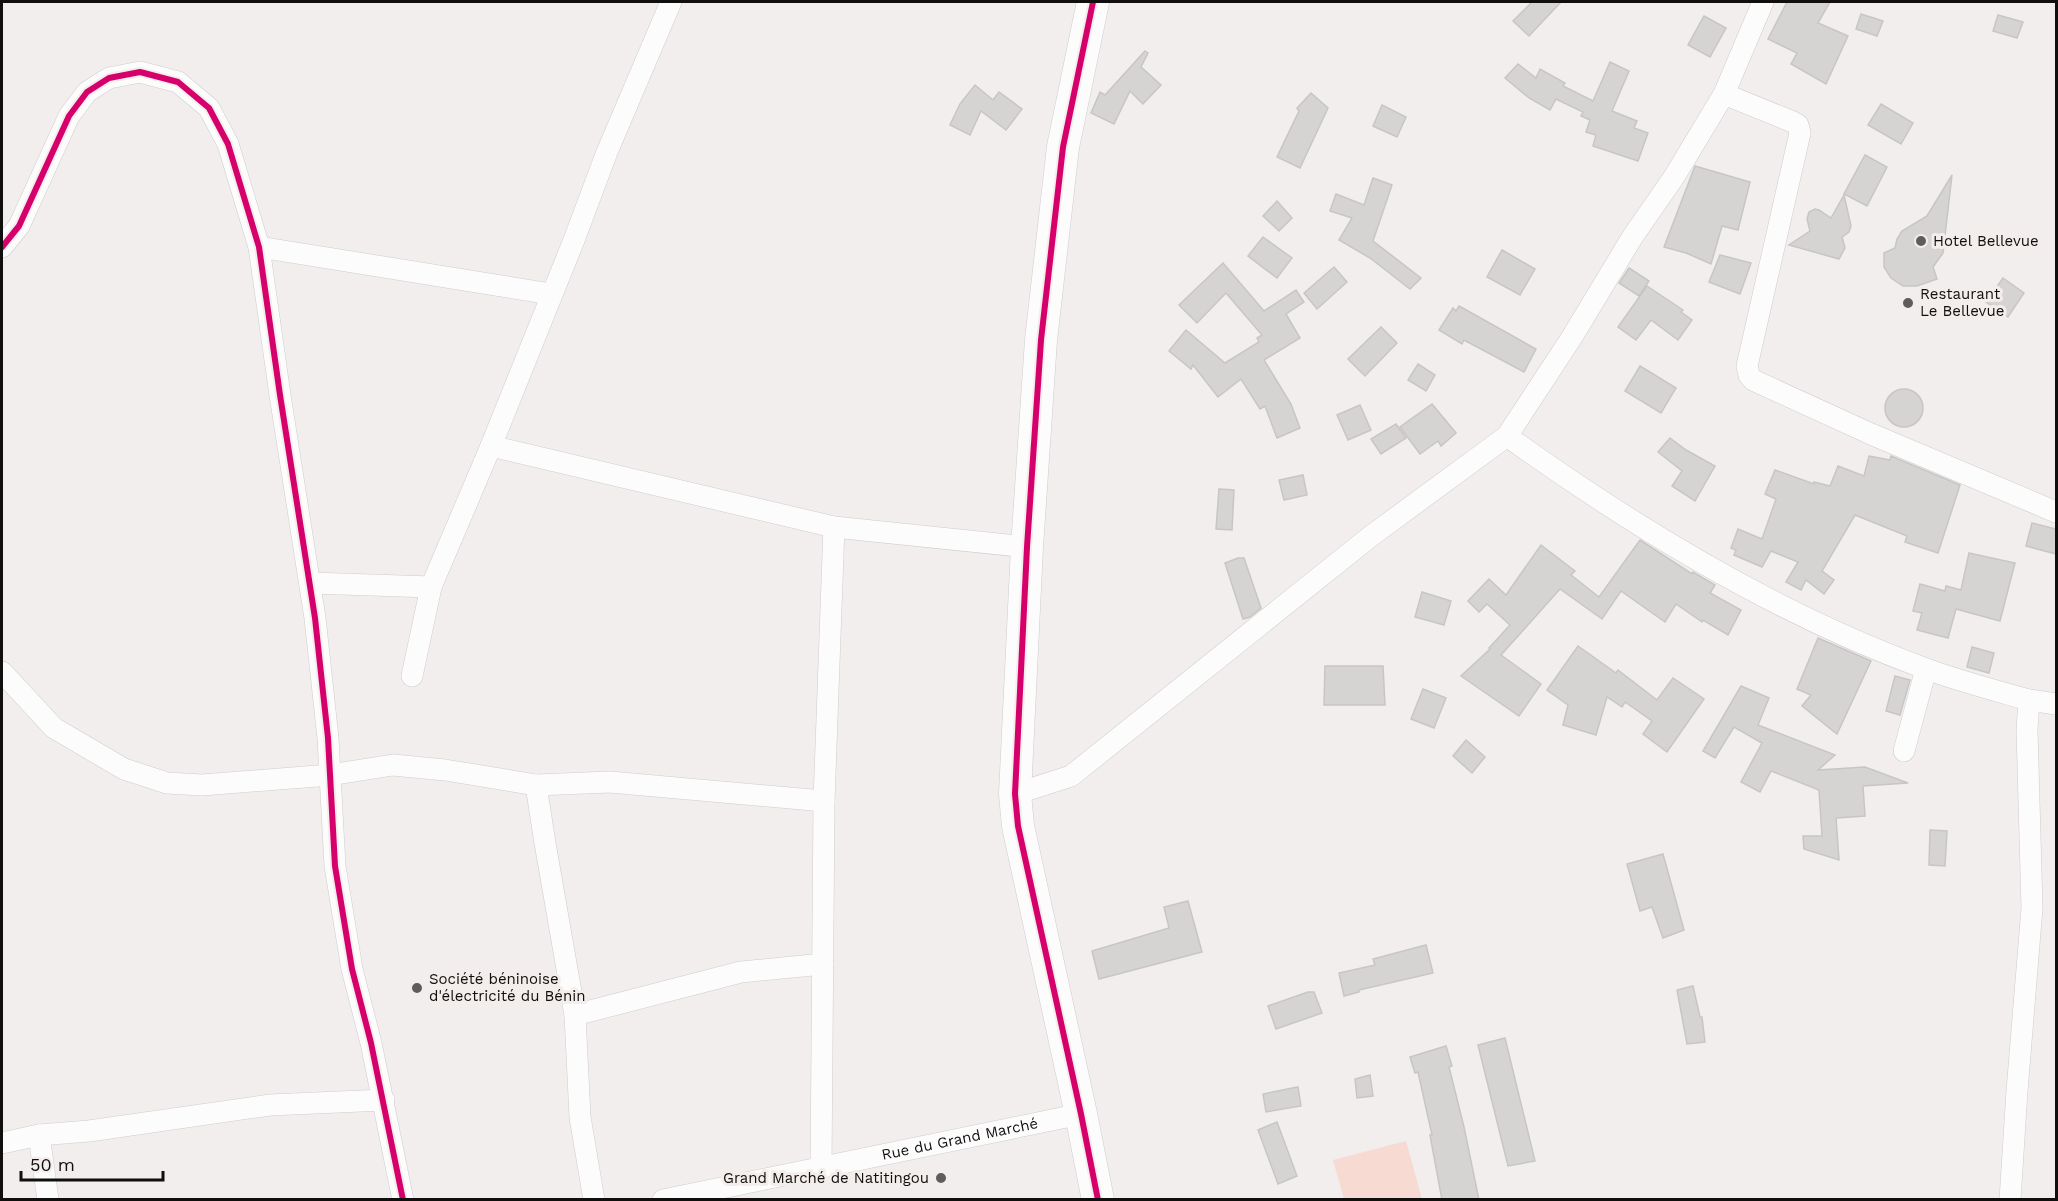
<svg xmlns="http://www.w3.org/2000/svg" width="2058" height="1201" viewBox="0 0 2058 1201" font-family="'Work Sans',sans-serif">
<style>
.green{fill:#f7dad2}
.building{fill:#d6d4d3;stroke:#c8c6c5;stroke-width:1.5}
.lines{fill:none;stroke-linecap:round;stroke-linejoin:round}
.street-casing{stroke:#cfcccc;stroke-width:22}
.secondary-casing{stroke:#cfcccc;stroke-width:33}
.street{stroke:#fdfcfc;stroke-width:21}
.secondary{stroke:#fdfcfc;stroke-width:32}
.cycleway-casing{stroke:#f3edeb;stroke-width:10}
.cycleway{stroke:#d6006c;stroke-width:6}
.poi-dot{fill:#5f5d5c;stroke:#f3edeb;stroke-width:2}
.labels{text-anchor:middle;stroke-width:6;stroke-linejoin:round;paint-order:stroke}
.poi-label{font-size:15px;fill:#110f0e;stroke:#f3edeb;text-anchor:start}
.street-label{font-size:15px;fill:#110f0e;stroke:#f3edeb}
</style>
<rect width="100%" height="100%" fill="#f1eeed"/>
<polygon class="green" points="1406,1141 1422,1199 1344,1199 1333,1160"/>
<g class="building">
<polygon points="1532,2 1561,2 1529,36 1513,21"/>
<polygon points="1787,2 1830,2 1818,23 1848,36 1826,84 1791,64 1797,53 1768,39"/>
<polygon points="1861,14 1883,21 1877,36 1856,29"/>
<polygon points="1998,15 2023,22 2017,38 1993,31"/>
<polygon points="1704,16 1726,28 1710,57 1688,45"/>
<polygon points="1145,51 1148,53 1141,67 1161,85 1143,104 1130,91 1114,124 1091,113 1100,92 1105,95"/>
<polygon points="1610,62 1629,71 1612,111 1637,121 1634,128 1648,133 1638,161 1593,146 1596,135 1586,132 1590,120 1581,116 1583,112 1556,99 1550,110 1529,98 1505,78 1518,64 1536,78 1540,69 1565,83 1563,86 1593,101"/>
<polygon points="975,85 993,100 999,92 1022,109 1006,130 981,111 970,135 950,125 960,104"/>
<polygon points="1311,93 1328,108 1300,168 1277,157 1299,111 1297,108"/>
<polygon points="1881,104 1913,123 1901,144 1868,125"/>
<polygon points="1382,105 1406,117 1397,137 1373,126"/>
<polygon points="1865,155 1887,167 1867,206 1844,194"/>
<polygon points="1695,166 1750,182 1738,230 1722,226 1711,264 1686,253 1664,247"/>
<polygon points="1952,175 1943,253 1933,267 1937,279 1917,286 1903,286 1891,278 1884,267 1884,253 1895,248 1897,239 1902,231 1927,216"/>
<polygon points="1373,178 1392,185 1373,241 1421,278 1410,289 1370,258 1339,240 1352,218 1330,211 1336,194 1364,205"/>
<polygon points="1844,195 1851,226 1849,232 1842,237 1845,248 1839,259 1789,245 1810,231 1807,219 1809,212 1815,209 1819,210 1831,218"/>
<polygon points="1277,201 1292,218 1279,231 1263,216"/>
<polygon points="1263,237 1292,258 1277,278 1248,256"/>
<polygon points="1502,250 1535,269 1520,295 1487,277"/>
<polygon points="1720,255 1751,263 1740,294 1709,282"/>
<polygon points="1223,263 1264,311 1296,290 1304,302 1286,314 1300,338 1264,360 1291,404 1300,428 1277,438 1265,406 1260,409 1241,379 1218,397 1193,365 1191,369 1169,351 1186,330 1225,363 1259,342 1257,338 1262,335 1226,293 1197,323 1179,305"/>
<polygon points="1334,267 1347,282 1317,309 1304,293"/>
<polygon points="1629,268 1649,281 1639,296 1619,283"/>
<polygon points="2003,278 2024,293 2008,317 1986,302"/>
<polygon points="1647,286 1683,310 1681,312 1692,320 1678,340 1651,320 1636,340 1618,327"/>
<polygon points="1459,306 1536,349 1524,372 1464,340 1462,344 1439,330 1453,308 1456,311"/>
<polygon points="1381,327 1397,343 1365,376 1348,359"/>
<polygon points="1418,364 1435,375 1426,391 1408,380"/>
<polygon points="1640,366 1676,388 1661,413 1625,391"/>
<circle cx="1904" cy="408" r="19"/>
<polygon points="1432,404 1456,433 1441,446 1438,441 1420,454 1400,427"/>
<polygon points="1360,405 1371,430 1348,440 1337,415"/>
<polygon points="1396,424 1406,438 1381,454 1371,439"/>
<polygon points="1670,438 1686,450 1715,466 1695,501 1672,486 1682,471 1658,452"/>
<polygon points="1869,456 1890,460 1891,456 1960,485 1938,553 1905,542 1907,536 1855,515 1822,571 1834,580 1824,594 1806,580 1801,590 1786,582 1798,562 1771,551 1762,567 1734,555 1736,550 1731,548 1738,529 1762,539 1776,499 1765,494 1775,470 1814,484 1814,482 1830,486 1838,466 1864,476"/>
<polygon points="1303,475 1307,495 1284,500 1279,480"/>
<polygon points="1219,489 1234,490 1232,530 1216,529"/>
<polygon points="2032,523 2056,529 2056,554 2026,546"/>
<polygon points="1640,540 1692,574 1693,572 1715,585 1710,593 1741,610 1728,635 1703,620 1702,622 1676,604 1665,622 1621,591 1602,619 1560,589 1501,655 1541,684 1519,716 1461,676 1490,649 1489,648 1510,625 1487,604 1479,612 1468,601 1489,579 1506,595 1541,545 1575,571 1571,575 1599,597"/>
<polygon points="1969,553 2015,563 2000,621 1956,609 1948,638 1917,630 1922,613 1913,611 1920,584 1945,591 1946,586 1961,590"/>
<polygon points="1238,558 1244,558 1261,608 1250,617 1243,619 1225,563"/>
<polygon points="1422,592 1451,601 1444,625 1415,617"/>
<polygon points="1818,638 1871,661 1837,734 1802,706 1811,695 1797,689"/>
<polygon points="1578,646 1616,673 1618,670 1657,700 1673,678 1704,699 1667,752 1643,734 1652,721 1625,702 1622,707 1607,697 1596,735 1563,725 1568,705 1547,690"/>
<polygon points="1972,647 1994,653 1989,673 1967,667"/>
<polygon points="1325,666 1383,666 1385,705 1324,705"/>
<polygon points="1895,676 1910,680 1900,715 1886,711"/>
<polygon points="1741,686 1769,698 1758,725 1835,755 1818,770 1865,767 1908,783 1863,786 1865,816 1836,818 1839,860 1804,849 1803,836 1822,836 1819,790 1771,771 1760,792 1741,782 1762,743 1734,727 1715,758 1703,751"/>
<polygon points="1423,689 1446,698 1434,728 1411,719"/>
<polygon points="1466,740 1485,757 1472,773 1453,756"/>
<polygon points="1930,830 1947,831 1945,866 1929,865"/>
<polygon points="1663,854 1684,930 1663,938 1652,907 1640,911 1627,864"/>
<polygon points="1188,901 1202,952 1099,979 1092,951 1169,928 1164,907"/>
<polygon points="1426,945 1433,973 1359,990 1359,992 1344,996 1339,973 1375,965 1373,959"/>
<polygon points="1693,986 1700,1017 1702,1017 1705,1042 1687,1044 1677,990"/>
<polygon points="1308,992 1314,992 1322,1013 1276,1029 1268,1006"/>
<polygon points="1505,1038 1535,1161 1508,1166 1478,1045"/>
<polygon points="1446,1046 1452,1066 1449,1067 1464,1127 1479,1200 1442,1200 1430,1135 1432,1135 1418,1072 1415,1073 1410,1057"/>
<polygon points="1370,1075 1373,1096 1357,1098 1355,1079"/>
<polygon points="1298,1087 1301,1106 1266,1112 1263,1094"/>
<polygon points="1277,1122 1297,1176 1278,1184 1258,1130"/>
</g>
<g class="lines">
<defs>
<g id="street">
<polyline points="1724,94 1793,122 1798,125 1800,133 1747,366 1749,375 1753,380 1871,434 2056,512"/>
<polyline points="2,247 19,226 69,116 87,92 109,78 140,72 178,82 209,108 228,144 259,247 280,395 315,618 328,738 335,866 352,969 371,1043 403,1200"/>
<polyline points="259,247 551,294"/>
<path d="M 1507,436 C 1635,528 1776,614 1924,668 C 1958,681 1994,690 2029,700"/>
<polyline points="491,446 834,527 1027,547"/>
<polyline points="311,583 431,587"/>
<polyline points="2,672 54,728 124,769 167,783 202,785 330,775 393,765 445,770 536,785 545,843 575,1015 580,1117 594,1200"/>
<polyline points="412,676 431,587 491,446 574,240 607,152 671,2"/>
<polyline points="1904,751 1926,669"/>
<polyline points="536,785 610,782 824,801"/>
<polyline points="1015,794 1071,776 1371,536 1507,436 1572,337 1633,236 1674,177 1724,94 1763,2"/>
<polyline points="575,1015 741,972 823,964"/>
<polyline points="39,1135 48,1200"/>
<polyline points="2,1143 39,1135 89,1131 270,1105 384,1100"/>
<polyline points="821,1168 824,801 834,527"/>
<path id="s1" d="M 663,1200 L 1081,1114"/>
<polyline points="2010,1200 2017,1091 2032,908 2027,729 2029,700 2056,704"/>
</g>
<polyline id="secondary" points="1093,2 1063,147 1041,340 1027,547 1015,794 1018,826 1081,1114 1098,1200"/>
</defs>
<use href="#street" class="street-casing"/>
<use href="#secondary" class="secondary-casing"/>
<use href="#street" class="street"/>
<use href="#secondary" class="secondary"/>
<defs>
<g id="cycleway">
<polyline points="1093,2 1063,147 1041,340 1027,547 1015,794 1018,826 1081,1114 1098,1200"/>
<polyline points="2,247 19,226 69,116 87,92 109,78 140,72 178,82 209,108 228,144 259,247 280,395 315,618 328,738 335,866 352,969 371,1043 403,1200"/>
</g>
</defs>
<use href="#cycleway" class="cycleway-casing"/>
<use href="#cycleway" class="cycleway"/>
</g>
<g class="poi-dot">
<circle cx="1921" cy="241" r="6"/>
<circle cx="1908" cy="303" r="6"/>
<circle cx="417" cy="988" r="6"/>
<circle cx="941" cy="1178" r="6"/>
</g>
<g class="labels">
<g class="poi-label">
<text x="1933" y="246">Hotel Bellevue</text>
<text x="1920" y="299">Restaurant<tspan x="1920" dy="17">Le Bellevue</tspan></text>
<text x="429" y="984">Société béninoise<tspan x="429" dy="17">d'électricité du Bénin</tspan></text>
<text x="929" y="1183" text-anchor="end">Grand Marché de Natitingou</text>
</g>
<g class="street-label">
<text dy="5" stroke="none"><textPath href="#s1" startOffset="303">Rue du Grand Marché</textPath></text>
</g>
</g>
<rect width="2058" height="1201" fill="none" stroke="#110f0e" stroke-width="6"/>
<path d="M21 1171v9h142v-9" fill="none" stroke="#110f0e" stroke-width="3"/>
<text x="30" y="1171" font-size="18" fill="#110f0e" stroke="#f3edeb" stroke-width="4.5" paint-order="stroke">50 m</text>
</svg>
